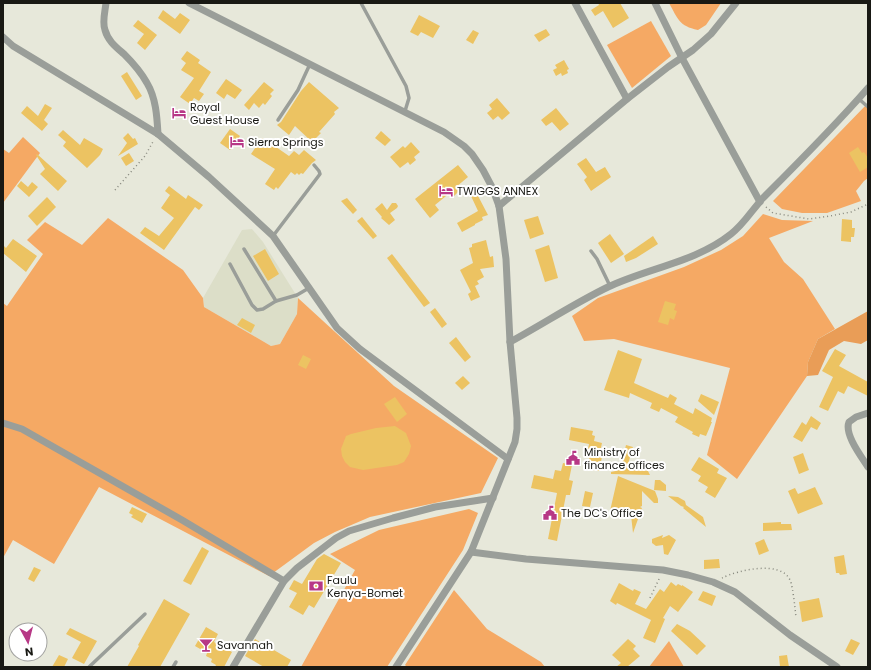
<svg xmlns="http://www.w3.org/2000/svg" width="871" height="670" viewBox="0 0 871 670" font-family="Poppins,sans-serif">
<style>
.built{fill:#dcdec8}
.green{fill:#f5a964}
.forest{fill:#e99d57}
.building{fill:#ecc362}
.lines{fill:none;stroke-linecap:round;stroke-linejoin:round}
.path{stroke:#88897f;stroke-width:1.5;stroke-dasharray:1 3;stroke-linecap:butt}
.lane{stroke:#9a9e99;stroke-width:3.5}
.street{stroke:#9a9e99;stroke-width:7}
.labels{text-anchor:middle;stroke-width:4;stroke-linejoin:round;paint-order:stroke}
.poi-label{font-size:11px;fill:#191914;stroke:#fff;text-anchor:start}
</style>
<rect width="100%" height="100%" fill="#e7e8da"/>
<polygon class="built" points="252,229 263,242 298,298 297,314 280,344 271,346 204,307 203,298 242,230"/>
<g class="green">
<path d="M 669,3 L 721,3 L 706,25 L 698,30 C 679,26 678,19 669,3 Z"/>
<polygon points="651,21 671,56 632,88 607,45"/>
<polygon points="868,103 868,178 864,181 856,191 861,201 827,213 802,213 782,209 773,201"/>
<polygon points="23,137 40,153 3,203 3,149 9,153"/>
<polygon points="763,214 782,220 813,221 769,238 784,262 803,279 835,329 818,339 808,362 807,376 737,479 707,455 730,368 614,339 584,341 572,316 598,298 684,267 721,250 743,236"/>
<polygon points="108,218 183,270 203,298 204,307 271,346 280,344 297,314 298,298 394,386 498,458 481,493 370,517 335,532 314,543 269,576 99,487 54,564 13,540 3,558 3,303 7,306 43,254 27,240 45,222 82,245"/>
<polygon points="469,509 478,513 463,550 387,667 301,667 355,570 330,554 379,530"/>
<polygon points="454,590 487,629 541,662 545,667 407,667 405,665"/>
<polygon points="669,641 684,667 649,667"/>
</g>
<polygon class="forest" points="868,311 868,340 861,344 844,341 829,350 818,375 807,376 808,362 818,339"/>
<g class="building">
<polygon points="598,3 620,3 629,18 613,28 603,11 595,16 591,10 599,5"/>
<polygon points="163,10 175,19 180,13 190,20 180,34 158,18"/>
<polygon points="419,15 440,26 433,38 421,32 418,36 410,32"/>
<polygon points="138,20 157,35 145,50 137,43 144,34 133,26"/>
<polygon points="546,29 550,35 539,42 534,35"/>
<polygon points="473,30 479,33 473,44 466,40"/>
<polygon points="187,51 200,60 198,63 211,72 199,91 204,94 199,101 194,98 190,104 180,97 194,78 181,70 186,63 181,59"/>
<polygon points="564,60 569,69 567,70 568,73 562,76 561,73 556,76 553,70 557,68 555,65"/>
<polygon points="127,72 142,96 136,100 121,76"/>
<polygon points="226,79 242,90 235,99 227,94 224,99 216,93"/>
<polygon points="264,82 274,90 270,94 272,96 265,105 263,103 259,108 254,103 249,110 244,105"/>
<polygon points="309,82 339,108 334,112 335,114 319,132 321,133 312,142 295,126 289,135 277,125 281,122 301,91"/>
<polygon points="497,98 510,113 502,120 498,116 493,120 487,113 492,109 489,105"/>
<polygon points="45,104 52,108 44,120 48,124 42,131 21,113 27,106 38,116"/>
<polygon points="556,108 569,124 560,131 552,122 546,126 541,120"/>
<polygon points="230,129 240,136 230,150 220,143"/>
<polygon points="63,130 80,145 84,138 103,149 100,155 87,168 63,146 66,142 58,135"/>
<polygon points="381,131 391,140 385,146 375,138"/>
<polygon points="128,133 133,139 135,138 138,144 118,156 127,143 123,138"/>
<polygon points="262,138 266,141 268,138 278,144 276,147 289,156 294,151 299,155 304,150 316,160 312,163 303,174 301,173 299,175 297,173 295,175 291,172 278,189 276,187 274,190 265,184 275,169 251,154"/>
<polygon points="411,142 420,152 414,157 416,160 410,165 408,162 400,168 390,157 403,146 405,148"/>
<polygon points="858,147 862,153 864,152 868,158 868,167 860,172 849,153"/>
<polygon points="129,153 134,161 126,166 121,158"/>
<polygon points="37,154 67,181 58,191 40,174 45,169 36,155"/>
<polygon points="586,158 596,172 605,167 611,177 591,191 584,180 587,177 577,164"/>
<polygon points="458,165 468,177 456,187 459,191 454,196 451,192 435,205 439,210 430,218 415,199"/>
<polygon points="21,181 28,187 32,182 38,187 29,197 17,186"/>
<polygon points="169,186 186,199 188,195 203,205 199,210 195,207 164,250 140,233 145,227 159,236 174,218 161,208 170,195 165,191"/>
<polygon points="477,194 488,215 482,217 483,220 475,224 475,225 462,232 457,223 478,211 471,196"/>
<polygon points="47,197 56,207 37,226 28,216"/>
<polygon points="347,198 357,210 353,214 341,201"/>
<polygon points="382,203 387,210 392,203 396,203 398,206 397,208 390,213 395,220 389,225 381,218 382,217 375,209"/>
<polygon points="538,216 544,234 530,239 524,220"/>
<polygon points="362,217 377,236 373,239 357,221"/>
<polygon points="842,219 852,220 852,228 855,228 854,237 851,237 851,242 841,241"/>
<polygon points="610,234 624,254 611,263 598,243"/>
<polygon points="653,236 658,244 636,258 626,262 624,256"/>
<polygon points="13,239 37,256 26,272 3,253 3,245 6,248"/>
<polygon points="486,240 490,257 493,256 494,267 480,269 484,277 477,281 479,284 475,286 480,297 471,301 468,294 471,292 460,270 473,263 469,248 472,247 472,244"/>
<polygon points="549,245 558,278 545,282 535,250"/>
<polygon points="265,249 279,274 268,281 253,256"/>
<polygon points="392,254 430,303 424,307 387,258"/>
<polygon points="665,301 676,304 674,310 677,311 674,320 670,318 668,325 658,322"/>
<polygon points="435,308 447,324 442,328 430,312"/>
<polygon points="242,318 255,325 251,333 237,325"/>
<polygon points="456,337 471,357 465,362 449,343"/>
<polygon points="835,349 846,355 839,366 868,382 868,396 848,386 844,394 838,391 828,411 819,407 833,377 822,371"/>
<polygon points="618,350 642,359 634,383 668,398 670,394 677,398 674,404 693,414 695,408 712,418 711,422 712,422 706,436 700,434 699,437 692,434 693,432 675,422 678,417 661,408 659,412 650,408 652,403 630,393 629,398 604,390"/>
<polygon points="303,355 311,359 306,369 298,365"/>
<polygon points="463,376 470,383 462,390 455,383"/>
<polygon points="701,394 719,402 714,415 698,401"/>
<polygon points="395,397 407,414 397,422 384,404"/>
<polygon points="811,416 821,423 817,430 811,427 802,442 793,437 802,422 806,425"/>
<polygon points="395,426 406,433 411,446 409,454 404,462 397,465 363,470 350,467 345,462 342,456 341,449 346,436 351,434 376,428"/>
<polygon points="571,427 593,431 592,435 595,436 594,441 602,443 600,452 603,452 599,471 587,469 591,450 588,449 589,444 569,440"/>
<polygon points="626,445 633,447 627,468 640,465 647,469 650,475 611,474 611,472 620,470"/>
<polygon points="803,453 809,470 799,474 793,457"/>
<polygon points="699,457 719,469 717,473 727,478 715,498 705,492 708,487 698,481 701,476 691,470"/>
<polygon points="563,463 572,465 569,480 573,481 570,495 566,495 557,541 548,539 557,493 531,488 534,475 553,479 555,470 561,471"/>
<polygon points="618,476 655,491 658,499 658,503 654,503 642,491 642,506 640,507 642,508 633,533 631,515 623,516 621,513 610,511"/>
<polygon points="655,480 660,480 666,485 666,491 654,490"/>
<polygon points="815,487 823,504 798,514 788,491 795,488 798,494"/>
<polygon points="585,491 593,493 590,507 582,506"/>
<polygon points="668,496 678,497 685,501 686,505 703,517 706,527 683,508 684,507 681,506"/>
<polygon points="132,507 147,514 142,523 131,517 133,515 129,513"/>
<polygon points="781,522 781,524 791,524 792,530 763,531 763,523"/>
<polygon points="663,535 662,538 669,535 676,540 668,555 664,554 663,545 656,546 652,543 652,539"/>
<polygon points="764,539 769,551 759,555 755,543"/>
<polygon points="202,547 209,551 191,585 183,581"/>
<polygon points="324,554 341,563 314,608 309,605 303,615 289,607 297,593 289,589 294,580 302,584 317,559"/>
<polygon points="844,555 847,574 840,575 839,573 836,573 834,557"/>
<polygon points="719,559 720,568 704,569 704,560"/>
<polygon points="34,567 41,570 34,582 28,579"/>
<polygon points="671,582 676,586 678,584 682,586 682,585 693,592 678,612 670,606 663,618 665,619 655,643 643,638 651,620 617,603 616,605 610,601 619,583 633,591 634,589 641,592 635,604 646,609 660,589 664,592"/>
<polygon points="703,591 716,596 712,606 698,600"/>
<polygon points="819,598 823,617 802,622 799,602"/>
<polygon points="164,599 190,614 160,667 127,667 139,646 138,645"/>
<polygon points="677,624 690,631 706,646 697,655 671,631"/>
<polygon points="206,627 218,634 214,642 232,652 224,667 215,667 216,665 211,662 212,659 206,656 207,653 195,646"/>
<polygon points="70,628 97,641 84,664 72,658 81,642 66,634"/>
<polygon points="255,639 291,660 287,667 264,667 245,656"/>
<polygon points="628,639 636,646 633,649 640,656 627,667 616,667 621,663 612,655"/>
<polygon points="851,639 860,643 853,655 845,651"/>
<polygon points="59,655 68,659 64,667 52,667"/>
<polygon points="787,655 789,667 780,667 779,656"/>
</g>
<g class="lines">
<g class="path">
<polyline points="115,190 145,156 154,140"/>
<polyline points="766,207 773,213 809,219 830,216 851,212 868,204"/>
<path d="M 722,578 C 738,570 781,560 790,580 C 793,586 795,609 796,617"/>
<polyline points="650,598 660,577"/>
</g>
<g class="lane">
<polyline points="361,3 406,86 409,98 405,111"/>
<polyline points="859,99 868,107"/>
<polyline points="278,120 298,90 310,64"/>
<polyline points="273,236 320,174 319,171 314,165"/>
<polyline points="244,249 276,301"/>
<polyline points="591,251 597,259 610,286"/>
<polyline points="230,264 252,305 257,310 263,309 276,301 297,295 309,288"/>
<polyline points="89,667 145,614"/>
<polyline points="173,667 176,662"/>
</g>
<g class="street">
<path d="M 106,3 C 105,12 102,22 105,30 C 108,41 116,47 124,54 C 133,63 141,72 147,83 C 156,98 157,117 158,134"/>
<polyline points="189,3 444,132 464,146 472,154 483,170 492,187 499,206 506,259 510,342 517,418 517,429 515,442 471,552 396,667"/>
<polyline points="575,3 627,99"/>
<polyline points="655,3 682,58 760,202"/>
<polyline points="3,37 13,46 158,134 209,177 273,236 337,328 360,349 508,459"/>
<polyline points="499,206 627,99 668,67 693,50 711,34 736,3"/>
<path d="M 510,342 C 543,324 575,303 608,287 C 648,268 696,262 731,234 C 744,224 752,210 763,198 C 799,162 835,126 868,88"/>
<path d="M 868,413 L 856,417 L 849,422 C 844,434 861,456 868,467"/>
<polyline points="3,423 22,429 182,520 284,581"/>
<polyline points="471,552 526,559 663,570 688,575 713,582 735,592 790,635 837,667"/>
<polyline points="233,667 284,581 297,568 336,538 349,531 393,518 435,507 493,498"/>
</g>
</g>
<defs>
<symbol id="hotel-bare" viewBox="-9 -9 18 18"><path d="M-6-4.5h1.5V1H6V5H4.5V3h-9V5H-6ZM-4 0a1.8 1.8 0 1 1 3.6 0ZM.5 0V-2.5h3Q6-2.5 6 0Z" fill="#b73886" stroke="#fff" stroke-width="2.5" paint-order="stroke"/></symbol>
<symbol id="civic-bare" viewBox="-9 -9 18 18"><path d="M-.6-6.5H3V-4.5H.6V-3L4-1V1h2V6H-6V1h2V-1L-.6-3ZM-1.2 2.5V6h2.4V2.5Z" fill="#b73886" stroke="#fff" stroke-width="2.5" paint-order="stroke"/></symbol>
<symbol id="bank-bare" viewBox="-9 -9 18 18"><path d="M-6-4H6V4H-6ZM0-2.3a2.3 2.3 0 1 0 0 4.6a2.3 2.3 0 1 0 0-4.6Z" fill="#b73886" stroke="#fff" stroke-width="2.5" paint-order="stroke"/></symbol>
<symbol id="bar-bare" viewBox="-9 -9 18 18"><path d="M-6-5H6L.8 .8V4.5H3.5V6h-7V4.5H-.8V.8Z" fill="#b73886" stroke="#fff" stroke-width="2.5" paint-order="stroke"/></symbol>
</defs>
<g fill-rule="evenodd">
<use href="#hotel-bare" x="169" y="103" width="20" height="20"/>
<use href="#hotel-bare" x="227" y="132" width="20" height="20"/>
<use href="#hotel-bare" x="436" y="181" width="20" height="20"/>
<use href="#civic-bare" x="563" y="448" width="20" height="20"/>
<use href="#civic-bare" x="540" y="503" width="20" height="20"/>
<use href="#bank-bare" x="306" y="576" width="20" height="20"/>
<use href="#bar-bare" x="196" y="635" width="20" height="20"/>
</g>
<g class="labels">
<g class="poi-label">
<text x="190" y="111">Royal<tspan x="190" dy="13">Guest House</tspan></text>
<text x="248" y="146">Sierra Springs</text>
<text x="457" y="195">TWIGGS ANNEX</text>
<text x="584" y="456">Ministry of<tspan x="584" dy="13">finance offices</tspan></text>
<text x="561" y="517">The DC's Office</text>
<text x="327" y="584">Faulu<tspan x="327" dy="13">Kenya-Bomet</tspan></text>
<text x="217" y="649">Savannah</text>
</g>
</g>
<rect width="871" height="670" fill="none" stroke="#191914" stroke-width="8"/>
<g transform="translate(28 642) rotate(173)"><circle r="19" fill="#ffffff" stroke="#a3a3a1"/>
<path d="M0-3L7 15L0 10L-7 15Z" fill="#b73886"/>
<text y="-6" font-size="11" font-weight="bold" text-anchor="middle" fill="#191914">N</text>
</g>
</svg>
